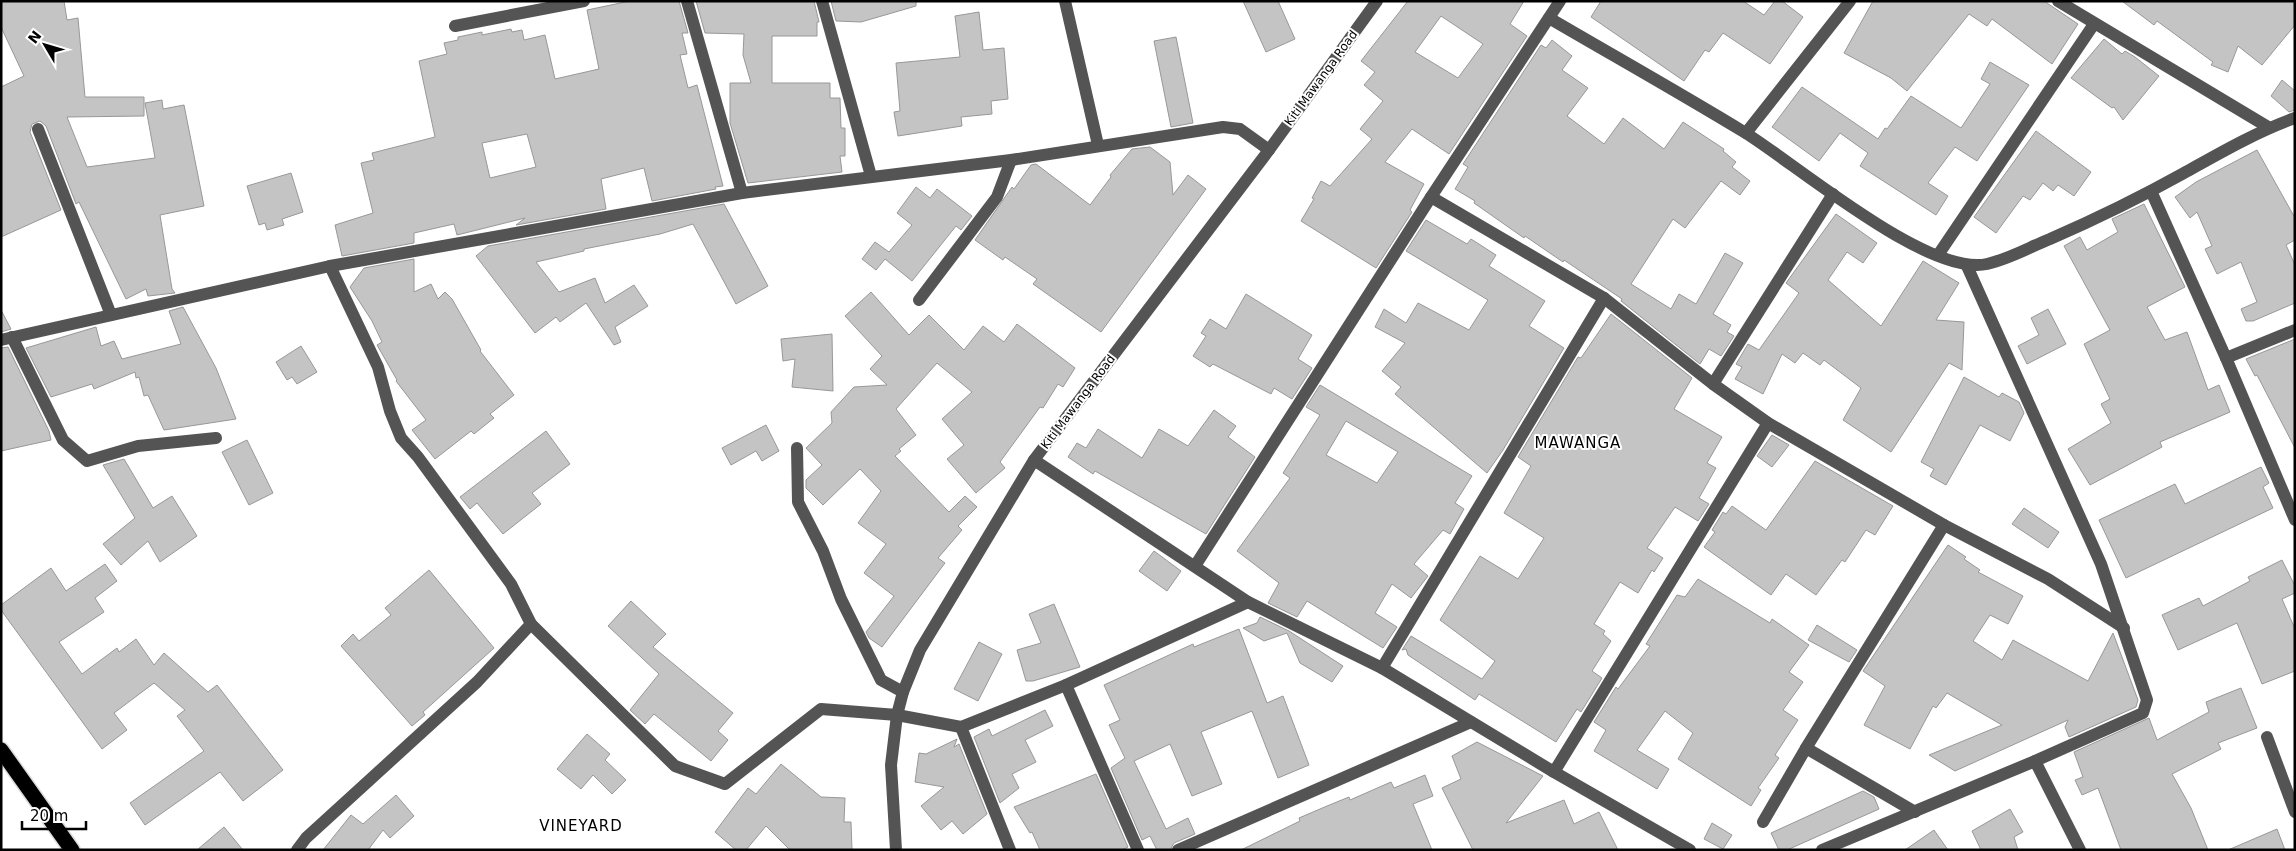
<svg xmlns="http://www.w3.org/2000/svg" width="2296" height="851" viewBox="0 0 2296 851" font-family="'DejaVu Sans',sans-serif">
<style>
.building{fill:#c4c4c4;stroke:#989898;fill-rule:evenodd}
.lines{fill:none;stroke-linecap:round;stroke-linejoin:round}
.highway-casing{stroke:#dbdbdb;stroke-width:18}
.minor{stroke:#545454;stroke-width:12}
.highway{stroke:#000;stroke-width:15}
.labels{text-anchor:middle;stroke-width:4;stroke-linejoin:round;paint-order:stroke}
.street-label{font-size:12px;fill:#000;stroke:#fff}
.quarter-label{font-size:15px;letter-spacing:1px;fill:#000;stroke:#fff}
</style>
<rect width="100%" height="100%" fill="#fff"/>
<g class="building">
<polygon points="1,1 64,1 67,20 78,18 85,97 144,97 144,116 67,117 87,167 155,158 145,103 162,100 163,109 184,105 204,206 160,215 172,289 175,293 148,296 146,289 126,299 79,202 76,204 46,126 40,121 32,124 30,132 61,210 1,237 1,87 24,76 1,27"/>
<path d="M 630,1 L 679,1 L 688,33 L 682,33 L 687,54 L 680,55 L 688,88 L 697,85 L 723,186 L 715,187 L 716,189 L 652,201 L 644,168 L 601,179 L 606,209 L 516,225 L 525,218 L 457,235 L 454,224 L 414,233 L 414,243 L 342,256 L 335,225 L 373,213 L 361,163 L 374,160 L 372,153 L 435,137 L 419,61 L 447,54 L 444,43 L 458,40 L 458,37 L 482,32 L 482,35 L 511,29 L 512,32 L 522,30 L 524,40 L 545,35 L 555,79 L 599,69 L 587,10 ZM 527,134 L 536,167 L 490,178 L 482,143 Z"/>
<polygon points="696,1 814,1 819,22 817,22 817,36 772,36 772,83 830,83 830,98 840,98 841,128 845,128 845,156 840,156 842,172 748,183 730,123 730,83 751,83 743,55 744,34 705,33"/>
<polygon points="831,1 916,1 916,6 861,22 836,21"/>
<polygon points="1243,1 1278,1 1295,39 1266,52"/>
<path d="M 1408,1 L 1524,1 L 1510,24 L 1527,36 L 1449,154 L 1412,129 L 1385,162 L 1424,184 L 1410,210 L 1412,212 L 1376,268 L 1301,221 L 1314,199 L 1312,198 L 1321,181 L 1330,186 L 1372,139 L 1360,129 L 1383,101 L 1364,85 L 1375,72 L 1361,61 ZM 1441,16 L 1483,44 L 1458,78 L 1415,52 Z"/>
<polygon points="1601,1 1743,1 1764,15 1775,1 1782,1 1803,17 1770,64 1723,33 1709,52 1705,50 1684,81 1591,17"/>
<polygon points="1873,1 2044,1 2078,24 2052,64 1992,19 1987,26 1969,14 1907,91 1891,78 1844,53"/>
<polygon points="2122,1 2295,1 2295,25 2262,65 2238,46 2228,72 2211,65 2213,62 2157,21 2154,25"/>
<polygon points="979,12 983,50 1004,48 1008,99 991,101 992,114 961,117 962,126 898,136 894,112 900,111 896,63 960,57 955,16"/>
<polygon points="1176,37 1193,123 1171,127 1154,41"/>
<polygon points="2104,39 2122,54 2125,51 2135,57 2159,76 2123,120 2114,107 2112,108 2071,78"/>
<polygon points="1552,40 1572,56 1562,70 1588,88 1567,116 1604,144 1623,118 1664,149 1683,122 1724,149 1723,151 1736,162 1732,167 1750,181 1740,195 1721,181 1685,228 1673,219 1631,284 1671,309 1679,294 1696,304 1725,253 1743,263 1713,314 1731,325 1727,332 1734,336 1721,356 1709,349 1700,364 1621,301 1622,299 1564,260 1563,262 1525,236 1524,238 1474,203 1475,201 1455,189 1468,167 1463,164 1541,45 1546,48"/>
<polygon points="1990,62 2029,85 1977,161 1955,147 1928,183 1948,196 1936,215 1860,166 1868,153 1840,133 1819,161 1772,127 1802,87 1878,139 1885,128 1887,129 1911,96 1961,128 1990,84 1981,79"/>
<polygon points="2282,80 2295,91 2295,110 2289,112 2271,96"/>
<polygon points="2036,131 2091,172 2074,196 2058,185 2053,191 2043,183 2030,200 2023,196 1996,233 1974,217"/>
<polygon points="1150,147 1170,162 1173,195 1188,175 1206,189 1101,332 1033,284 1037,279 1005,257 1003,260 975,240 1012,187 1014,189 1031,165 1036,164 1090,205 1111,177 1110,175 1132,149"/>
<polygon points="2257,150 2295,218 2295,240 2286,245 2295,265 2295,303 2253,321 2246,321 2241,309 2257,302 2241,262 2217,274 2205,249 2212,246 2197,212 2190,218 2175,197 2196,182"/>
<polygon points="291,173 303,212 282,219 284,225 267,230 265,223 259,225 247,186"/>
<polygon points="916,187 930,198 937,189 972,216 961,230 956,226 912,281 885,259 876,270 862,259 875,242 889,252 912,225 897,213"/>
<polygon points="724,204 768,286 736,304 693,224 660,234 584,249 584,251 536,262 559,292 595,278 605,303 634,285 648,306 615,327 621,342 614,345 586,303 560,322 556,317 535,333 476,256 488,246"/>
<polygon points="2144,204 2185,287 2147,307 2165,340 2187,332 2208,390 2219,385 2230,412 2160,442 2162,447 2090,485 2068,449 2111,423 2101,404 2110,399 2084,344 2110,330 2064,246 2080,237 2087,250 2118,232 2112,219"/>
<polygon points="1836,214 1877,243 1863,263 1847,252 1828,280 1881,326 1923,261 1959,283 1936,320 1964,322 1962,370 1949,363 1891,452 1843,420 1861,388 1824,360 1820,365 1803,353 1795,363 1782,354 1763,394 1735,379 1742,367 1736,364 1748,344 1759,350 1799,293 1786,283"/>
<polygon points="1426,220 1467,244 1471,239 1496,255 1489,266 1545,301 1529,326 1564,348 1503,450 1487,473 1395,394 1401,387 1382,371 1405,343 1375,327 1384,309 1406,323 1418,303 1469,330 1488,300 1406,251"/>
<polygon points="414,259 414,292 431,284 438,299 445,292 452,299 481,350 480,351 514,395 490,414 494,418 474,434 471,431 435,459 412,430 426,420 396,381 397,380 377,345 382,342 372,321 350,287 364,268"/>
<polygon points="871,292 909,335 929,315 964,350 983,326 1004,342 1017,324 1075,368 1063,387 1058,384 1043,408 1040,407 1000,462 1005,468 976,493 947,459 964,445 942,419 972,392 937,363 896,409 916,435 899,449 901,451 895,456 949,512 965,496 977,507 958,526 962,530 938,558 945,563 882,647 869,638 866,632 894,596 864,573 886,544 858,523 881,491 860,469 823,505 806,488 806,480 822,465 806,448 832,423 831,412 854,387 887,385 870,369 882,356 845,316"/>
<polygon points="1246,294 1312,335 1298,359 1312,368 1292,399 1274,388 1271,394 1213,364 1210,367 1193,356 1206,336 1201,333 1210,319 1226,329"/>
<polygon points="183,307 216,368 236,419 164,430 148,395 144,396 139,377 136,378 135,372 94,389 92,384 51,397 26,348 96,327 101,346 114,341 122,359 181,344 169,311"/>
<polygon points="2048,309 2066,344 2027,364 2018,346 2039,335 2031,318"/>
<polygon points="1,310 11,329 1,332"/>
<polygon points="1611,314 1692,378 1674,409 1722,437 1707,463 1716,468 1699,498 1709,504 1698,521 1675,507 1647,548 1663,558 1654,572 1652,570 1638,593 1620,582 1594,624 1605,631 1603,634 1611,641 1592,671 1602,678 1581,712 1577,709 1556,742 1479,694 1475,700 1408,655 1406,649 1402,650 1411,636 1482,679 1495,661 1440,620 1480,556 1518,579 1544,538 1504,513 1531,466 1518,457 1578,357 1581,358"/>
<polygon points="832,334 833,391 792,387 795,359 783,361 781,339"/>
<polygon points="2295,339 2295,448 2257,375 2255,376 2246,359"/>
<polygon points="301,346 317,372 297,384 292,377 287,380 276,362"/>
<polygon points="8,347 49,431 51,440 1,451 1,348"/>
<polygon points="1964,377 1999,397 2002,393 2019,402 2024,413 2010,441 1980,425 1946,485 1930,476 1934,469 1921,462"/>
<path d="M 1320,385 L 1472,476 L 1455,503 L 1464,509 L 1450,534 L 1443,530 L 1414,564 L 1428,576 L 1411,598 L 1392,584 L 1375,613 L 1397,627 L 1383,648 L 1307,601 L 1297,617 L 1268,603 L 1279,583 L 1237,551 L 1290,478 L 1283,473 L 1320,415 L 1306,407 ZM 1346,421 L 1398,452 L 1377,483 L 1326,455 Z"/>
<polygon points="1214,410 1236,426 1228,437 1255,457 1206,534 1095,471 1093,474 1068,457 1077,443 1086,448 1098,429 1142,458 1159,429 1188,446"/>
<polygon points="766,425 779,451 762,461 756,451 731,465 722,448"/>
<polygon points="546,431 570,464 532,493 541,504 503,534 477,503 470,509 460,497"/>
<polygon points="1772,435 1789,445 1772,467 1757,456"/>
<polygon points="247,440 273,493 249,505 222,452"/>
<polygon points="124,459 153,508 172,496 197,536 160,562 148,541 121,565 103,544 135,518 103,465"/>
<polygon points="1815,461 1893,506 1875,535 1866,530 1845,562 1842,560 1816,595 1786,574 1771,595 1704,547 1715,532 1712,530 1723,512 1726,514 1732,506 1766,530"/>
<polygon points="2261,467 2269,483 2263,487 2273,508 2126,578 2099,520 2175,484 2185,504"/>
<polygon points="2024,508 2059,532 2048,548 2012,524"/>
<polygon points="1948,545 1966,557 1964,559 1980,570 1978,572 2023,596 2008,624 1990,615 1973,641 2002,660 2013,640 2088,681 2113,633 2138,700 2136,707 2069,737 2065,727 2068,720 1955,771 1929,755 2002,725 1947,693 1936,708 1933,706 1910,749 1864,725 1885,686 1863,671"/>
<polygon points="1154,551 1181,571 1167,591 1139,571"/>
<polygon points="2282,560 2295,586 2295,593 2282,599 2295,629 2295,671 2262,684 2237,623 2178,650 2162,615 2199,598 2203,606 2250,581 2248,577"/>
<polygon points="105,564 117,581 95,598 104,612 59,642 82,674 117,648 119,652 136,639 154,665 164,653 208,692 217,685 283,770 243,801 220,772 145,825 130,803 204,751 177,716 185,710 154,683 114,713 127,730 102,749 1,610 1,605 51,568 66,591"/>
<polygon points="429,570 494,648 423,712 425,715 412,726 341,646 353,634 359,641 391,615 385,608"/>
<polygon points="1698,579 1770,623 1772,619 1809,645 1789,672 1803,682 1783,710 1798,720 1775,755 1779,758 1758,788 1761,790 1751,806 1678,759 1693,733 1665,711 1637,750 1669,769 1657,789 1594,751 1606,730 1594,722 1616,687 1618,689 1650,646 1646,644 1677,595 1685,597"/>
<polygon points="631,601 666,634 653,647 733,713 718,731 728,740 711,761 654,714 645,724 630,710 659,674 608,626"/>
<polygon points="1054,604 1080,667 1033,681 1026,681 1017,650 1041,643 1029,614"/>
<polygon points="1260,617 1289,631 1343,666 1332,682 1300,663 1287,633 1264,641 1243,628 1257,623"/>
<polygon points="1817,625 1857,650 1849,662 1808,640"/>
<polygon points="1239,629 1267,703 1283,696 1309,765 1278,778 1252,711 1201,732 1222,784 1192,796 1170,744 1134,761 1166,829 1188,818 1195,834 1174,843 1170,850 1157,850 1150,836 1142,840 1111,768 1125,758 1109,725 1120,720 1104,685 1193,644 1194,647"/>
<polygon points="979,642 1002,654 978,701 954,689"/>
<polygon points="2241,688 2257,728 2218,743 2221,749 2172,774 2191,808 2208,850 2121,850 2098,788 2082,795 2075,780 2083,777 2074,752 2149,718 2157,740 2209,712 2206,702"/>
<polygon points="1045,710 1053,726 1025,740 1036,762 1012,774 1019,788 1000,803 974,737 989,729 992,736"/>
<polygon points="587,734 610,754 605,760 626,780 612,794 593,775 581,789 557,769"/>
<polygon points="957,739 954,747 959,744 987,814 963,834 952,821 941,830 921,806 944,787 915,782 919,753 926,754"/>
<polygon points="1477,742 1543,776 1506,823 1564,800 1574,824 1599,812 1618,850 1473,850 1442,788 1461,779 1452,756"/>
<polygon points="781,764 821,797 845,798 844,822 851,822 852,850 790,850 766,826 746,850 736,850 715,832 748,788 756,794"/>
<polygon points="1096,774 1128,847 1122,850 1040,850 1032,832 1030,833 1014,807"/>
<polygon points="1425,775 1433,796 1413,804 1432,850 1241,850 1300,821 1299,818 1327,806 1349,797 1350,800 1391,782 1394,788"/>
<polygon points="1863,791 1874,797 1879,809 1787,850 1779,850 1771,833"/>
<polygon points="396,795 414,816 390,838 383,830 368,850 323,850 351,815 363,824"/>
<polygon points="2010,809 2023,832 2014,837 2018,850 1981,850 1972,831"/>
<polygon points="1712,823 1732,835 1723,849 1704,839"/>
<polygon points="224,827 243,850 197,850"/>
<polygon points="2277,829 2285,850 2228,850"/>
<polygon points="1934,830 1948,850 1905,850"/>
</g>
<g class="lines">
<defs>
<polyline id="highway" points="1,750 72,850"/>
</defs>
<use href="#highway" class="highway-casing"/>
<g class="minor">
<polyline points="687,1 742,193"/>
<polyline points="822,1 871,176"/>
<polyline points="1065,1 1098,145"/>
<polyline points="2058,1 2268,127"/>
<path d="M 1549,18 C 1614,56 1680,93 1744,132 C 1796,164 1928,277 1987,264 C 2009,259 2030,247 2050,239 C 2096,219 2141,197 2184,173 C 2220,153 2256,132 2295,118"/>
<polyline points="455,26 584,1"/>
<polyline points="38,129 111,315"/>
<polyline points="1746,133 1850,1"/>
<polyline points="2151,191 2226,358 2295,520"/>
<polyline points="1431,197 1560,1"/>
<polyline points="1938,255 2094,24"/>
<polyline points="919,300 997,197 1011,160"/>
<polyline points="12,337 63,440 87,461 138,446 216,438"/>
<polyline points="1,340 330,266 742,193 1011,160 1223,127 1240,129 1269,150"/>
<polyline points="2226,358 2295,330"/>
<polyline points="1713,384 1833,194"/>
<polyline points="797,448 798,502 823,551 841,599 881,680 903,692"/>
<polyline points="1034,460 1248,602 1382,668 1554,772 1690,850"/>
<polyline points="1195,566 1431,197 1604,298 1713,384 1768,423 1944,525 2048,579 2124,628"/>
<polyline points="531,624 675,766 725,784 821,709 897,715 961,727"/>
<polyline points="1382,668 1604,298"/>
<polyline points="1066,685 1138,850"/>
<polyline points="2267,737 2295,812"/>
<polyline points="1806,748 1915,812"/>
<polyline points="2035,761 2080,850"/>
<polyline points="1554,772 1768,423"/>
<polyline points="1763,822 1806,748 1944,525"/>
<polyline points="297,850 306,838 477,682 531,624 511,584 418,457 401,438 390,411 378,367 330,266"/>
<polyline points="896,850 891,765 897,715 903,692 920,650 1034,460 1269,150 1377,1"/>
<polyline points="1010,850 961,727 1066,685 1248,602"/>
<polyline points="1178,850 1471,722"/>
<polyline points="1822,850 2035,761 2143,713 2147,700 2101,564 1967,266"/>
</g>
<use href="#highway" class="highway"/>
</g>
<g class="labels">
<g class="street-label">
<text transform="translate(1321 78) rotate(-54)" y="4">Kiti Mawanga Road</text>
<text transform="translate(1078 402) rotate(-53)" y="4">Kiti Mawanga Road</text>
</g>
<g class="quarter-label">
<text x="1578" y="448">MAWANGA</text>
<text x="581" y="831">VINEYARD</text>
</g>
</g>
<rect width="2296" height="851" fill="none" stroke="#000000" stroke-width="5"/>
<g transform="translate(45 45) rotate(308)" stroke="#ffffff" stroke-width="4" paint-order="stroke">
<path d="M0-4L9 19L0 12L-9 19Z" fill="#000000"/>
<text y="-8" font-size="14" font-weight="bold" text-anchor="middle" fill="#000000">N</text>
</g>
<path d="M22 821v8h64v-8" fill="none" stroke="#000000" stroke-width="2.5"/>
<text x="30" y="821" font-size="15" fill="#000000" stroke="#ffffff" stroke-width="4" paint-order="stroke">20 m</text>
</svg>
